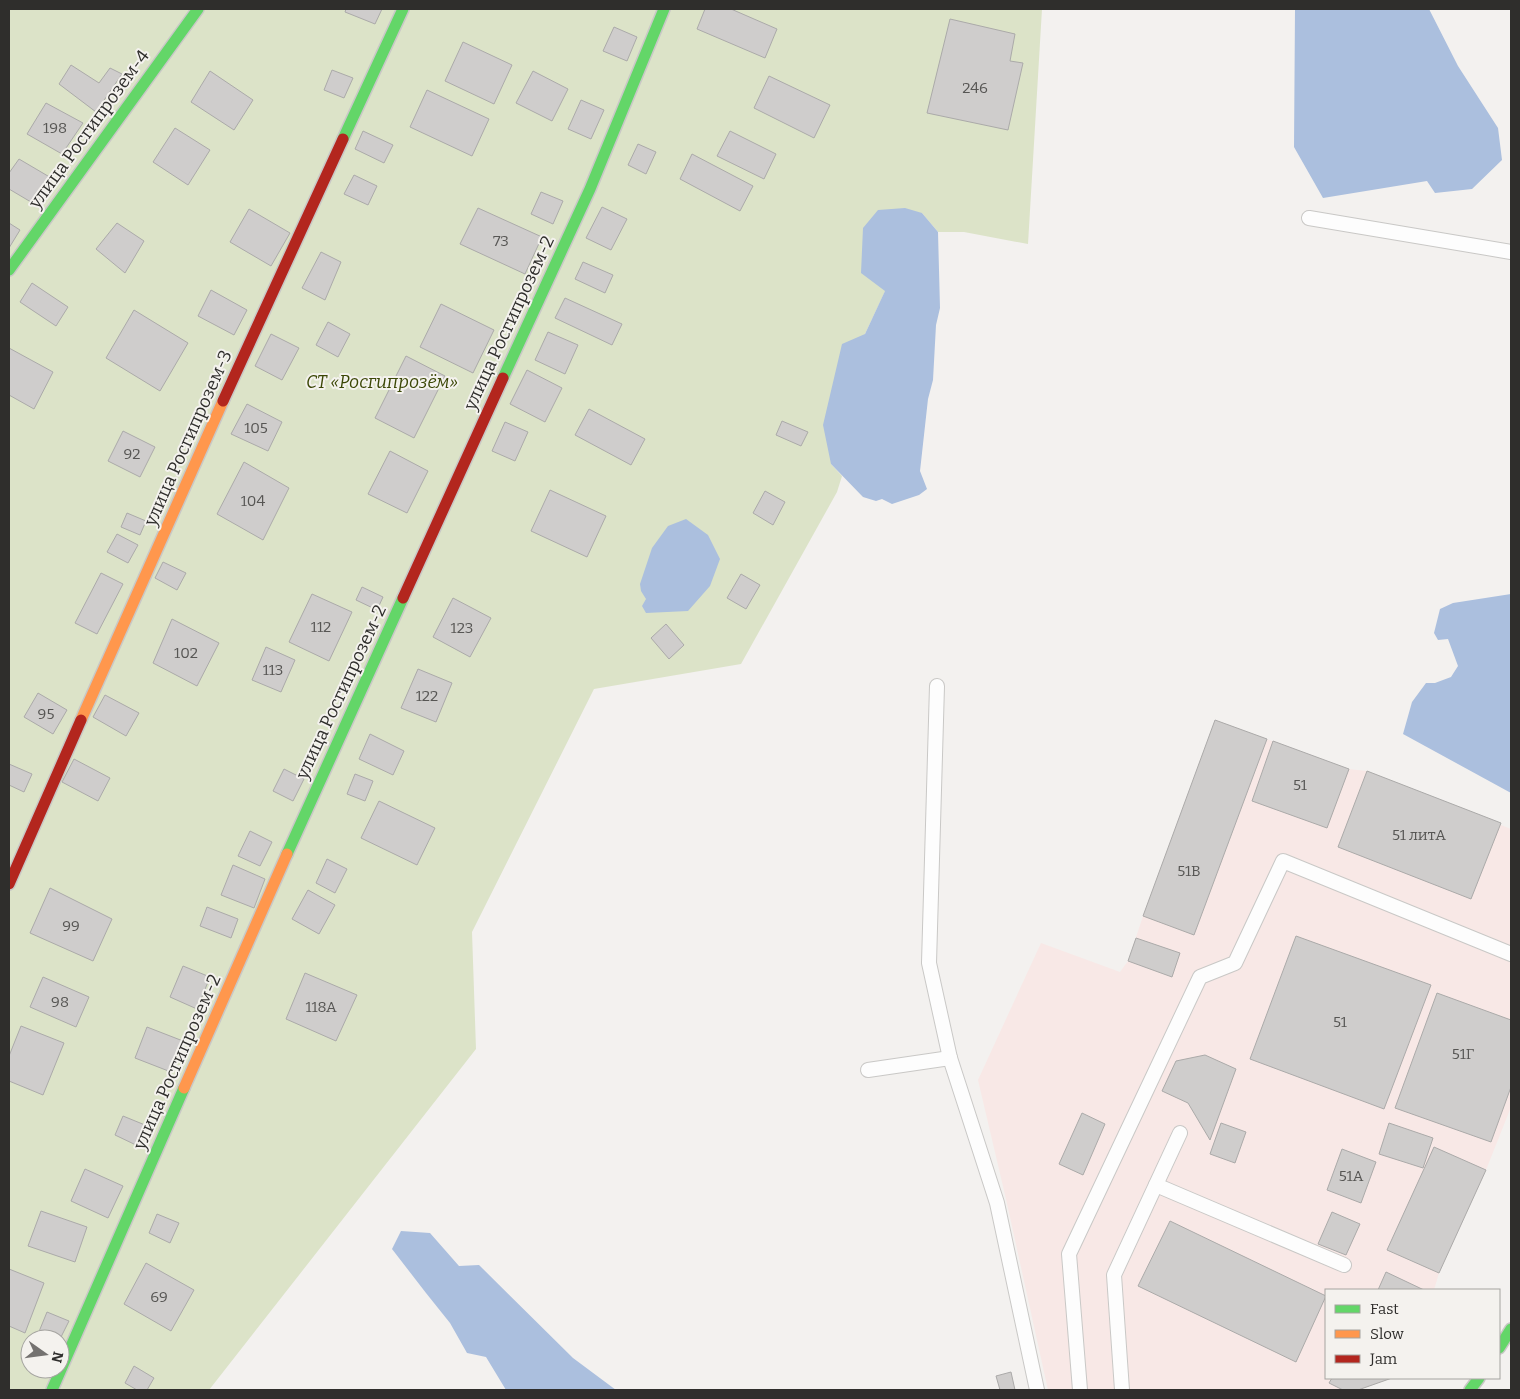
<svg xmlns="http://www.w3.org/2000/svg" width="1520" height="1399" viewBox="0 0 1520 1399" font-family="Bitter,serif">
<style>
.industrial{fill:#f8e8e6}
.green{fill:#dce3c8;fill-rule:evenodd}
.water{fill:#abbfde}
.building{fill:#cfcdcc;stroke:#abaaa9}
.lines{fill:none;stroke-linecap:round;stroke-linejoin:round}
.lane-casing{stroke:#c9c8c6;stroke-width:16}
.fast-casing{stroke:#c9c8c6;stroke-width:14}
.slow-casing{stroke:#c9c8c6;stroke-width:14}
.jam-casing{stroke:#c9c8c6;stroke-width:14}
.lane{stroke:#fdfdfd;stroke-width:14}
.fast{stroke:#63d668;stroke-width:11}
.slow{stroke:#ff974d;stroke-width:11}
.jam{stroke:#b3261e;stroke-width:11}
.labels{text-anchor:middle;stroke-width:4;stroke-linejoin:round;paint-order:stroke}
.number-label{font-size:15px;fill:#575654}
.street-label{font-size:18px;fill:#2f2e2c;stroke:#f4f2ee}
.park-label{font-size:18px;font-style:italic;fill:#3b4706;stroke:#f4f2ee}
</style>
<rect width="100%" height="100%" fill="#f3f1ef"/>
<polygon class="industrial" points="1215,720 1348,769 1367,771 1511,829 1511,1107 1486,1170 1439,1273 1434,1290 1326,1290 1326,1378 1392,1378 1358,1390 1048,1390 1006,1199 978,1080 1041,943 1120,972 1128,961 1143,916"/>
<path class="green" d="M 9,9 L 1042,9 L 1028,244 L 964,232 L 938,232 L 922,213 L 865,334 L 831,464 L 842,476 L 837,492 L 741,664 L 594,689 L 472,932 L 476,1049 L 209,1390 L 9,1390 ZM 30,1339 L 60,1339 L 60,1369 L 30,1369 Z"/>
<g class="water">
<polygon points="1295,9 1429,9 1458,66 1498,128 1502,160 1472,189 1435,193 1427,181 1323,198 1294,147"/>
<polygon points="905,208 922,213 938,232 940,308 936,325 933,380 928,399 920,471 927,489 919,495 892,504 882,499 876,501 863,497 831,464 823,425 842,344 865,334 885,291 861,273 863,228 878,210"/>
<polygon points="686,519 708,535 720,559 710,586 688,611 646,613 642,606 646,599 641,591 640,584 652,548 668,526"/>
<polygon points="1511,594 1511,793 1403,734 1412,702 1426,683 1435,683 1451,677 1458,666 1448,639 1438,640 1434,633 1440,609 1453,603"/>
<polygon points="401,1231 430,1233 459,1266 479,1265 573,1358 616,1390 506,1390 486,1357 467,1353 450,1323 426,1293 392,1249"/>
</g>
<g class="building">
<polygon points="346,9 382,9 375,24 345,12"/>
<polygon points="705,9 731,9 777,29 765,58 697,29"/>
<polygon points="950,19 1015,34 1010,61 1023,63 1008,130 927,113"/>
<polygon points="614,27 637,37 627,61 603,51"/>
<polygon points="463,42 512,65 494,104 445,81"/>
<polygon points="71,65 99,83 110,68 122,74 96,112 59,84"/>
<polygon points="332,70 353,78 344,98 324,90"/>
<polygon points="210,71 253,100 234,130 191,102"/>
<polygon points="533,71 568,89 552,121 516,103"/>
<polygon points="769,76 830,105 814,138 754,108"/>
<polygon points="427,90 489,119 472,156 410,127"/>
<polygon points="581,100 604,110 591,139 568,129"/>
<polygon points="46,103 83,123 62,154 27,134"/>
<polygon points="175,128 210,150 188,185 153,162"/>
<polygon points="363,131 393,145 384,163 355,149"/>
<polygon points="730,131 776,154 764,179 717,156"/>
<polygon points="638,144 656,152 646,174 628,165"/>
<polygon points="692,154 753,186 740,211 680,179"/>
<polygon points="19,159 53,179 36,205 9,189 9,173"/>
<polygon points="354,175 377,186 368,205 344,194"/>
<polygon points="541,192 563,201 553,224 531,214"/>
<polygon points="602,207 627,219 611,250 586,238"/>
<polygon points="478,208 542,237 525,274 460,244"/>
<polygon points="249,209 290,233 271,266 230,242"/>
<polygon points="9,223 20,230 9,248"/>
<polygon points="117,223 144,241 125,273 96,249"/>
<polygon points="321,252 341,262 325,300 302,288"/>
<polygon points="583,262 613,275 605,293 575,279"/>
<polygon points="32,283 68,307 56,326 20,302"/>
<polygon points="211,290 247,310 234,335 198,316"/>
<polygon points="565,298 622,324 612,345 555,318"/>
<polygon points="441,304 494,330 473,373 420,347"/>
<polygon points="134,310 188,343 160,391 106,358"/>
<polygon points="328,322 350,334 338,357 316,345"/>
<polygon points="548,332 578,345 565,374 535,360"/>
<polygon points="271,334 299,348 282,380 255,366"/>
<polygon points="9,348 53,372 34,409 9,395"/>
<polygon points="406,356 445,376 414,438 375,418"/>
<polygon points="527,370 562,388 545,422 510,404"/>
<polygon points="247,404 282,422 268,451 231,434"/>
<polygon points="589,409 645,439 631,465 575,435"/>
<polygon points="782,421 808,432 801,446 776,435"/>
<polygon points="505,422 528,432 515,461 492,451"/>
<polygon points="123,431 155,447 140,477 108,461"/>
<polygon points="390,451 428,471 407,513 368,494"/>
<polygon points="244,462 289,488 263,540 217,514"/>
<polygon points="550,490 606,516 587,557 531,531"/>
<polygon points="765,491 785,502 773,525 753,513"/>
<polygon points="127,513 146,521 140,535 121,527"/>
<polygon points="117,534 138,545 128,563 107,552"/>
<polygon points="163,562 186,573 177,590 155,578"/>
<polygon points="101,573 123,584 97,634 75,623"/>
<polygon points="741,574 760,585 746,609 727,598"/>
<polygon points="362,587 383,597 377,610 356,600"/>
<polygon points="312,594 352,612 329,661 289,642"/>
<polygon points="453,598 491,618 470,657 433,637"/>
<polygon points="172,619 219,643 197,686 153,663"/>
<polygon points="666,624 684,645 669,659 651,638"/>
<polygon points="266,647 295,660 281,692 252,680"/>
<polygon points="418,669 452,683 436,722 401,708"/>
<polygon points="38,693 67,710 53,734 24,717"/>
<polygon points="105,695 139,713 126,736 93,717"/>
<polygon points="1215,720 1267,739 1194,935 1143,916"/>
<polygon points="370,734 404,751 393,775 359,759"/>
<polygon points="1273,741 1349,769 1327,828 1252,801"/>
<polygon points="74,759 110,778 98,801 62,782"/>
<polygon points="9,764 32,774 24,792 9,785"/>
<polygon points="284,769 304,779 293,801 273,791"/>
<polygon points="1367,771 1501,823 1471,899 1338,847"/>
<polygon points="355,774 373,781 365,801 347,794"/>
<polygon points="379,801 435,828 417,865 361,838"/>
<polygon points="250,831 272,842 260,866 238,856"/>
<polygon points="327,859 347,869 335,893 316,883"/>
<polygon points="233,865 265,879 254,908 221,895"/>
<polygon points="50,888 112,919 93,961 30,933"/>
<polygon points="308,890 335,905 319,934 292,919"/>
<polygon points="207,907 238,919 231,938 200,926"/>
<polygon points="1296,936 1431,985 1384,1109 1250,1059"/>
<polygon points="1136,938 1180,953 1172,977 1128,961"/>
<polygon points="183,966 210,977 197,1009 170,997"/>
<polygon points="305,973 357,995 336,1041 286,1019"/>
<polygon points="43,977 89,997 76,1027 30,1007"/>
<polygon points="1437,993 1511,1020 1511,1087 1491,1142 1395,1108"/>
<polygon points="21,1026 64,1043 43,1095 9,1081 9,1056"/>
<polygon points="147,1027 183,1041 171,1072 135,1058"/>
<polygon points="1205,1055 1236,1069 1210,1140 1188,1103 1162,1091 1176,1061"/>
<polygon points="1082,1113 1105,1124 1083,1175 1059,1164"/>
<polygon points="123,1116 145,1125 136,1145 115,1135"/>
<polygon points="1221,1123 1246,1132 1235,1163 1210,1154"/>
<polygon points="1389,1123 1433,1138 1423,1168 1379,1154"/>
<polygon points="1434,1147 1486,1170 1439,1273 1387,1250"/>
<polygon points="1342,1149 1376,1162 1361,1203 1327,1190"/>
<polygon points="85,1169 123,1186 108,1218 71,1201"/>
<polygon points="41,1211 87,1227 75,1262 28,1246"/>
<polygon points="1332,1212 1360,1224 1346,1255 1318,1244"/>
<polygon points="157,1214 179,1223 170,1243 149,1233"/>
<polygon points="1170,1221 1326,1296 1296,1362 1138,1286"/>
<polygon points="146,1263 194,1290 171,1331 124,1304"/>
<polygon points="9,1269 44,1283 25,1333 9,1326"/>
<polygon points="1386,1272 1424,1290 1378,1290"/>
<polygon points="47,1312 69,1321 60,1339 36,1339"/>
<polygon points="134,1366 154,1378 147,1390 137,1390 125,1383"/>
<polygon points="1011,1372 1015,1390 1000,1390 996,1376"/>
<polygon points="1332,1378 1392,1378 1358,1390 1343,1390 1329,1383"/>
</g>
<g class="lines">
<defs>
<g id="lane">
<polyline points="1309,218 1511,252"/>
<polyline points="937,686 929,963 950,1058 997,1203 1037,1390"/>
<polyline points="868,1070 950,1058"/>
<polyline points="1156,1185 1344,1265"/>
<polyline points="1080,1390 1069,1254 1200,977 1235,963 1283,861 1511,954"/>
<polyline points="1122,1390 1114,1275 1180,1133"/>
</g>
<g id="fast">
<polyline points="343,139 403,9"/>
<polyline points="9,270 198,9"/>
<polyline points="503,378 590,189 664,9"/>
<polyline points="287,854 403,598"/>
<polyline points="1499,1348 1511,1329"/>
<polyline points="52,1390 184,1088"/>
<polyline points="1470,1390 1479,1378"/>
</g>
<g id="slow">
<polyline points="81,720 223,401"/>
<polyline points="184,1088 287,854"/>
</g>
<g id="jam">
<polyline points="223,401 343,139"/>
<polyline points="403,598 503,378"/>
<polyline points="9,884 81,720"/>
</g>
</defs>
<use href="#lane" class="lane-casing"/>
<use href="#fast" class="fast-casing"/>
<use href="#slow" class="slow-casing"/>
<use href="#jam" class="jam-casing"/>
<use href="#lane" class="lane"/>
<use href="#fast" class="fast"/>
<use href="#slow" class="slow"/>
<use href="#jam" class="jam"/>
</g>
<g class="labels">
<g class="number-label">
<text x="975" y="93">246</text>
<text x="55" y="133">198</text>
<text x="501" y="246">73</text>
<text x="256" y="433">105</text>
<text x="132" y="459">92</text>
<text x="253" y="506">104</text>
<text x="321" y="632">112</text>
<text x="462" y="633">123</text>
<text x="186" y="658">102</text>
<text x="273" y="675">113</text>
<text x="427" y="701">122</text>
<text x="46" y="719">95</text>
<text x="1300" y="790">51</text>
<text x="1419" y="840">51 литА</text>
<text x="1189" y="876">51В</text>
<text x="71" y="931">99</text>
<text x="60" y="1007">98</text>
<text x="321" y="1012">118А</text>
<text x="1340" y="1027">51</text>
<text x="1463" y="1059">51Г</text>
<text x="1351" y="1181">51А</text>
<text x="159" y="1302">69</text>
</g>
<g class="street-label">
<text transform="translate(89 129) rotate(-54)" y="6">улица Росгипрозем-4</text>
<text transform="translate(509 323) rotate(-65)" y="6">улица Росгипрозем-2</text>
<text transform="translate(188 438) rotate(-66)" y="6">улица Росгипрозем-3</text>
<text transform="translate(341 692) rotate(-65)" y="6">улица Росгипрозем-2</text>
<text transform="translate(177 1062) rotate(-66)" y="6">улица Росгипрозем-2</text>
</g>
<g class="park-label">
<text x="382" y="388">СТ «Росгипрозём»</text>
</g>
</g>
<rect width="1520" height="1399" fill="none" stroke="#2f2e2c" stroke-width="20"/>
<rect x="1325" y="1289" width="175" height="90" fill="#f4f2ee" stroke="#a5a4a0"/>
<rect x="1335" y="1305" width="25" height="8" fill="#63d668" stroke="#a5a4a0"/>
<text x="1370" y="1314" font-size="15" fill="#2f2e2c">Fast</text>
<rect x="1335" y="1330" width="25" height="8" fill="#ff974d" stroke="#a5a4a0"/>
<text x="1370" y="1339" font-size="15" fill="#2f2e2c">Slow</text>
<rect x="1335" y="1355" width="25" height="8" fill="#b3261e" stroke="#a5a4a0"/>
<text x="1370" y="1364" font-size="15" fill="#2f2e2c">Jam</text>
<g transform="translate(45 1354) rotate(104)"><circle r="24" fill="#f4f2ee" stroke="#a5a4a0"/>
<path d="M0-4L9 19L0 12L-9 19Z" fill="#747270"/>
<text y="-8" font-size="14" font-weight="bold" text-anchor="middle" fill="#2f2e2c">N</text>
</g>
</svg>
